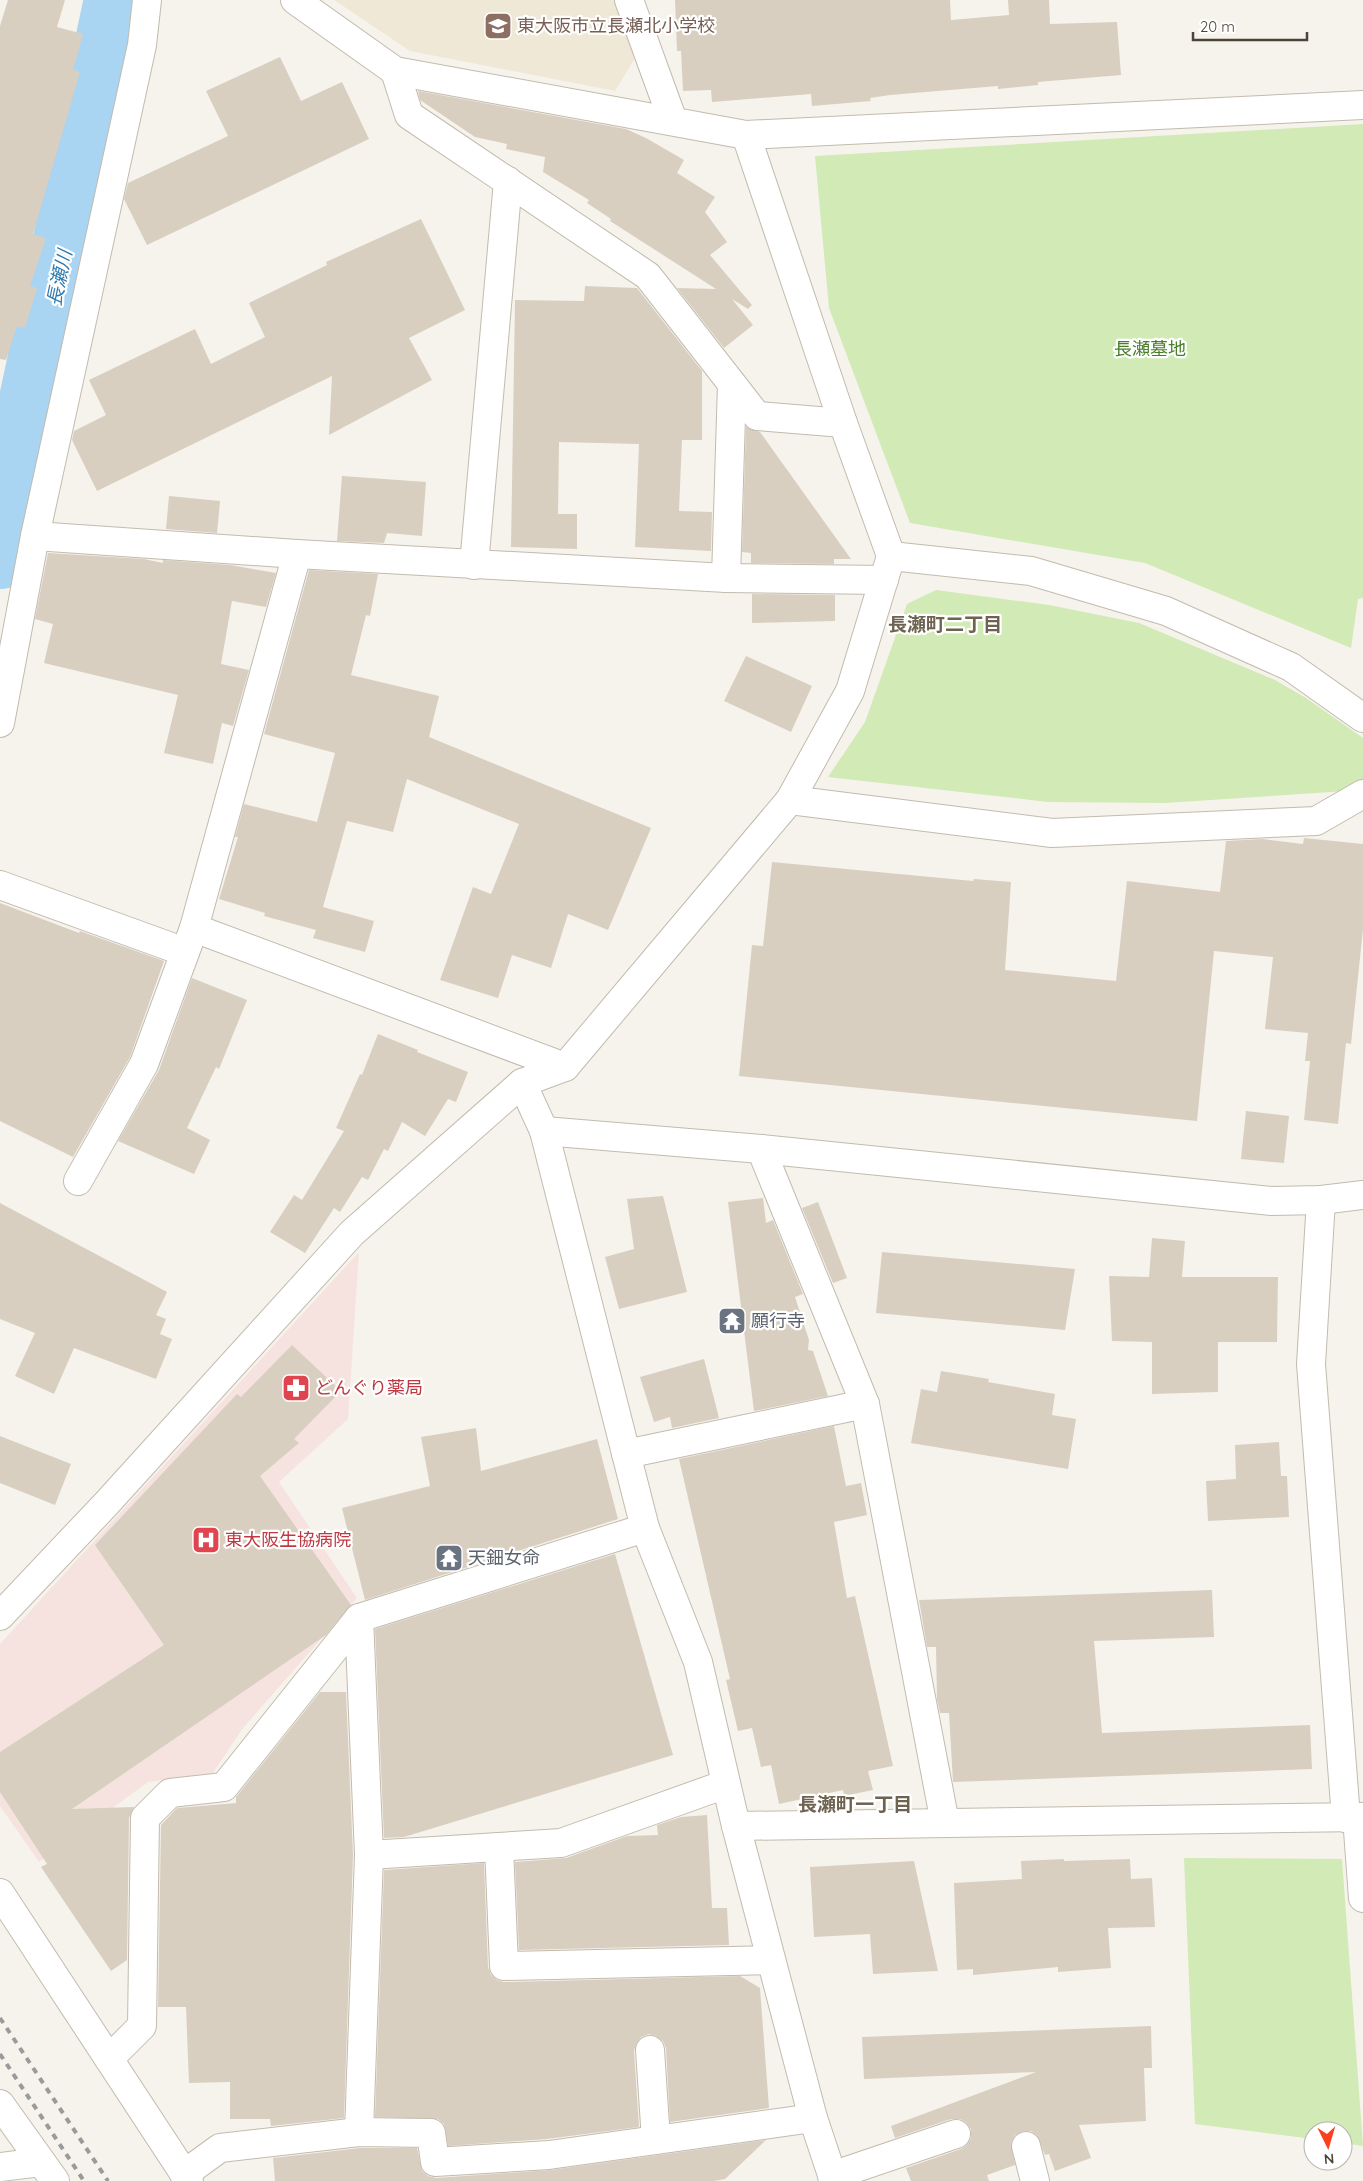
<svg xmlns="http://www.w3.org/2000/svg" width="1363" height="2181" viewBox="0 0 1363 2181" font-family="Quicksand,'Noto Sans JP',sans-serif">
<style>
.education{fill:#efe8d6}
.medical{fill:#f6e3e0}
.green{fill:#d2eab5}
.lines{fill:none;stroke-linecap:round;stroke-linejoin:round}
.river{stroke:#a9d4f2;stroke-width:68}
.building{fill:#d8cfc1}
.minor-casing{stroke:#c2bbae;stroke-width:30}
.minor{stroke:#fff;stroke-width:28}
.rail{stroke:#9a9a9a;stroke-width:4;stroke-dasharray:6 6;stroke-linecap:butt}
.labels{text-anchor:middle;stroke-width:4.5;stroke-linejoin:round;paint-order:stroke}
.education-label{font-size:18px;fill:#785e54;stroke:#fff;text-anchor:start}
.park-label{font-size:18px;fill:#4a7f2a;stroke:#fff}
.worship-label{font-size:18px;fill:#5b616d;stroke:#fff;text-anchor:start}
.health-label{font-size:18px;fill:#be3a42;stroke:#fff;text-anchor:start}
.water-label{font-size:19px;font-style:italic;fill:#2e7ab2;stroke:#fff}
.neighbourhood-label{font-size:19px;font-weight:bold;fill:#6e6250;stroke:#fff}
</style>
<rect width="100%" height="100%" fill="#f6f3ec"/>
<polygon class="education" points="334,0 614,0 635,58 615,91 410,51"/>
<polygon class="medical" points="359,1252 348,1419 279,1482 357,1598 243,1728 213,1773 148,1782 39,1862 0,1806 0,1644"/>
<g class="green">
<polygon points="1363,124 1363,598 1358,599 1351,648 1145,563 910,523 829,308 815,156"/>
<polygon points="936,590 1049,605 1139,623 1275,680 1306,698 1363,738 1363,779 1346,791 1165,803 1048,802 828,777 865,722 907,604"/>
<polygon points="1184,1858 1342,1859 1363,2146 1343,2143 1343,2131 1313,2131 1313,2139 1195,2124"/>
</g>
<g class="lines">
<polyline class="river" points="0,555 118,0"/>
</g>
<g class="building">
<polygon points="8,0 65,0 57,27 83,34 73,70 80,72 33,234 46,238 30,286 37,288 25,328 17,326 6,360 0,359 0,26"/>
<polygon points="675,0 950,0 951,20 1009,15 1008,0 1049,0 1050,24 1117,22 1121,75 1038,82 1038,85 998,89 998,86 890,95 870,98 871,101 812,106 811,94 712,102 711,90 683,91 681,51 677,51"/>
<polygon points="280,57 301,101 342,82 369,139 147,245 124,199 128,183 228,136 206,91"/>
<polygon points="418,91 626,129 646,138 684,160 677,173 715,197 705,212 727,242 710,255 752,305 748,309 732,299 753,325 724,348 677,288 716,289 610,221 611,219 587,203 589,200 543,172 545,157 506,149 507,144 475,137 420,100"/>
<polygon points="421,219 465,310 409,338 432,380 329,435 332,376 97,491 72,440 74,431 106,415 89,380 195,329 211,364 265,337 249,303 327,265 326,262"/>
<polygon points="585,286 637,288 702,371 702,440 682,440 679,511 712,512 711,551 635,547 639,444 559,442 558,514 577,514 577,549 511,547 515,300 584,301"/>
<polygon points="746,427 760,432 851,559 834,559 834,564 751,563 751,553 742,552"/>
<polygon points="342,476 426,482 422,536 387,533 384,543 337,541"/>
<polygon points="169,496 220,501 217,533 166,529"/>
<polygon points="48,553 144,559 163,563 163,560 230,565 276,573 266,607 232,601 221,664 249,670 233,726 222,723 213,764 164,753 178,695 44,663 53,624 35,619"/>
<polygon points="309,570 378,574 370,616 366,615 351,675 439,696 429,737 651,828 608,930 568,914 551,968 512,955 498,998 440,980 473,887 491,894 519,824 407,779 393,832 347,821 323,907 374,921 365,952 313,938 316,930 264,916 265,913 219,899 238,837 235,837 244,804 317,822 335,753 264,734"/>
<polygon points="752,594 835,595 835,621 752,623"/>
<polygon points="746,656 812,686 791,732 724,701"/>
<polygon points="1304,838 1363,844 1363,929 1351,1044 1346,1043 1338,1124 1304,1120 1310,1061 1305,1061 1308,1033 1265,1029 1273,957 1214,951 1197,1121 739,1076 752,945 763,946 772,862 973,881 974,879 1011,882 1005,970 1116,981 1127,881 1220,892 1226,841 1262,839 1303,844"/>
<polygon points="0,903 79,933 80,931 164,961 130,1057 73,1157 0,1121"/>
<polygon points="192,978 247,1000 219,1069 216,1067 187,1128 210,1140 194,1174 118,1141 159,1070"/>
<polygon points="378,1034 418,1050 417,1052 468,1072 456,1102 448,1099 425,1136 402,1122 388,1151 384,1149 368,1180 362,1177 340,1212 334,1208 305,1253 270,1232 294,1195 302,1200 344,1131 336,1128 360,1074 362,1075"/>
<polygon points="1246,1111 1289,1116 1284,1163 1241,1159"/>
<polygon points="663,1196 687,1292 619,1309 605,1257 634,1249 627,1199"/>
<polygon points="763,1198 766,1223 773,1220 803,1294 795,1297 809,1340 808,1350 813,1351 828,1396 754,1411 728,1202"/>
<polygon points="818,1202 847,1278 833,1283 802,1208"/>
<polygon points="0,1203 167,1292 156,1315 166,1319 160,1334 172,1339 156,1379 74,1348 54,1394 15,1376 35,1333 0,1319"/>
<polygon points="1152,1238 1185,1241 1182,1277 1278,1277 1277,1342 1218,1342 1218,1392 1152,1394 1152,1342 1112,1341 1109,1276 1149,1277"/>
<polygon points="882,1252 1075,1269 1065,1330 876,1313"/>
<polygon points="292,1345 341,1391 294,1439 299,1443 260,1476 351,1605 326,1635 72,1809 134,1807 129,1818 127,1960 111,1971 41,1867 47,1864 0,1792 0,1752 164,1645 95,1545 237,1394 241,1397"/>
<polygon points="704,1359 719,1418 672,1428 670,1417 654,1422 640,1377"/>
<polygon points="941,1371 989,1379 988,1382 1055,1394 1052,1415 1076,1419 1068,1469 911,1443 921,1389 937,1392"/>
<polygon points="834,1426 846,1486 861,1483 867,1515 834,1522 847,1598 855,1596 893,1766 868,1771 873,1790 844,1796 843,1790 779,1804 771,1765 761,1767 752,1728 738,1731 726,1680 730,1679 679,1459"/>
<polygon points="476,1428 481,1471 597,1439 618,1519 365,1600 342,1508 430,1486 421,1437"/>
<polygon points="0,1436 71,1464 55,1505 0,1483"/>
<polygon points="1279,1442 1281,1476 1287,1476 1289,1517 1208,1521 1206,1481 1236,1479 1235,1445"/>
<polygon points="615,1554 673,1755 404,1837 384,1838 375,1629"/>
<polygon points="1212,1590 1214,1637 1094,1641 1102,1733 1310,1725 1312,1769 953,1782 949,1713 940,1713 937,1699 936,1647 927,1647 919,1600"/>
<polygon points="320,1692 346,1692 353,1855 344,2118 271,2126 270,2119 230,2119 230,2082 189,2083 186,2007 158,2007 161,1825 177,1808 236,1803 236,1797"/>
<polygon points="707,1815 712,1908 727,1908 729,1945 519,1950 515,1862 566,1858 627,1836 658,1835 657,1825 681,1817"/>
<polygon points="1064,1859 1064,1861 1130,1859 1131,1879 1152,1878 1155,1927 1108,1928 1111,1968 1058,1972 1058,1967 973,1975 973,1969 957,1970 954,1883 1022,1879 1021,1861"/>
<polygon points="914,1861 938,1971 873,1974 870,1934 814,1937 810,1867"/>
<polygon points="484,1863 488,1967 491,1975 497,1980 504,1982 740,1976 760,1988 769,2108 670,2122 666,2048 663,2041 656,2036 649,2034 641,2037 636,2044 634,2051 639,2127 547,2139 448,2146 444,2124 438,2119 375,2117 384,1870"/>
<polygon points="1151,2026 1152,2068 1144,2068 1146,2121 1079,2125 1091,2158 1055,2171 1049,2154 1045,2155 1037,2135 1031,2131 1023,2131 1015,2135 1011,2142 1015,2165 987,2175 989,2181 911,2181 906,2168 961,2149 967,2145 971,2138 971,2129 966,2122 960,2119 951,2119 895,2138 891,2126 1036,2072 864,2079 862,2037"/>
<polygon points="766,2140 725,2179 714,2181 275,2181 273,2158 360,2148 417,2148 422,2171 428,2176 436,2178 551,2170"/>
</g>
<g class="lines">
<defs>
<g id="minor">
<polyline points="295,0 395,71 746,135 1363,105"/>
<polyline points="629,0 673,121"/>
<polyline points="395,71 409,115 648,276 757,416 843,423"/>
<polyline points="35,536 297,554 726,578 884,580"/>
<polyline points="891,556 1031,571 1166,611 1291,667 1363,718"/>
<polyline points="474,565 508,181"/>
<polyline points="726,578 732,384"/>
<polyline points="0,723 35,536 142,45 147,0"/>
<polyline points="790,800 1052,833 1316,821 1363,794"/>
<polyline points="0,885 185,952"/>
<polyline points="194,928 565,1067"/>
<polyline points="522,1083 544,1131 645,1528 698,1662 736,1826 813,2118 834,2181"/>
<polyline points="544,1131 761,1149 1272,1201 1321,1200 1363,1195"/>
<polyline points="761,1149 865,1404 945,1823"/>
<polyline points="78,1181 144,1064 194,928 297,554"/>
<polyline points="1321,1200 1311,1364 1346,1818"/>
<polyline points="626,1454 865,1404"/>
<polyline points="0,1616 106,1504 352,1233 522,1083 565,1067 790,800 850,691 891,556 843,423 746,135"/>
<polyline points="359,1618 369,1855 359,2132"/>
<polyline points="1357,1817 1363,1898"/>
<polyline points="736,1826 1363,1817"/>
<polyline points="499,1847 504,1966 771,1960"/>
<polyline points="369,1855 561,1843 726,1784"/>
<polyline points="0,1893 189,2181"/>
<polyline points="650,2050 656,2140"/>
<polyline points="109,2059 142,2026 145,1818 170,1793 224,1787 359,1618 645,1528"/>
<polyline points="0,2104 55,2181"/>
<polyline points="1026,2146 1035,2181"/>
<polyline points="0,2167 41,2162"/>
<polyline points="184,2174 220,2148 359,2132 431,2133 435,2162 549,2155 813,2118"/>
<polyline points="832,2176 956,2134"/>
</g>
</defs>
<use href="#minor" class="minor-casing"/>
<use href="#minor" class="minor"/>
<g class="rail">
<polyline points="0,2018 108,2181"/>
<polyline points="0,2054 84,2181"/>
</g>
</g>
<defs>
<symbol id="school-square" viewBox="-11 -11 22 22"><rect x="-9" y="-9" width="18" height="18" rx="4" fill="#8d6e63" stroke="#fff"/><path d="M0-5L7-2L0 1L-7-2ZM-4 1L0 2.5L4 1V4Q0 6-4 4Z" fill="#fff"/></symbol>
<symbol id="temple-square" viewBox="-11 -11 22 22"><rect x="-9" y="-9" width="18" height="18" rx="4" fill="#6b7280" stroke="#fff"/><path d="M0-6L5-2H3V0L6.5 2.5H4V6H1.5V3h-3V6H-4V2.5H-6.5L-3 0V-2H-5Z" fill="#fff"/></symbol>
<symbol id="pharmacy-square" viewBox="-11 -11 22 22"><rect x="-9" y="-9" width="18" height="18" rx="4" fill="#e0444e" stroke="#fff"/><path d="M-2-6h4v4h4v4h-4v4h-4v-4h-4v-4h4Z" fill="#fff"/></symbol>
<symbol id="hospital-square" viewBox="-11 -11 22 22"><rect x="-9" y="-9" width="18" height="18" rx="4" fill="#e0444e" stroke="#fff"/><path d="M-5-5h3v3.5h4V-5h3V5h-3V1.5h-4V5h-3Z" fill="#fff"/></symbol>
</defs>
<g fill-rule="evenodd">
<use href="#school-square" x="482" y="10" width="32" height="32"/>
<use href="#temple-square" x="716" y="1305" width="32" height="32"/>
<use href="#pharmacy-square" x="280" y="1372" width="32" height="32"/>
<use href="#hospital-square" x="190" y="1524" width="32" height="32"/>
<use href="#temple-square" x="433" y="1542" width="32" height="32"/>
</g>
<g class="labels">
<g class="education-label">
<text x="517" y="32">東大阪市立長瀬北小学校</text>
</g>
<g class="park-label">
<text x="1150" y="355">長瀬墓地</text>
</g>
<g class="worship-label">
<text x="751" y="1327">願行寺</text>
<text x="468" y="1564">天鈿女命</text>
</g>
<g class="health-label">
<text x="315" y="1394">どんぐり薬局</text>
<text x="225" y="1546">東大阪生協病院</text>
</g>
<g class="water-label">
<text transform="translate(59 278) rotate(-78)" y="7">長瀬川</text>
</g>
<g class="neighbourhood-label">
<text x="945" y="631">長瀬町二丁目</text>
<text x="855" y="1811">長瀬町一丁目</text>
</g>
</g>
<g transform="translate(1328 2146) rotate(175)"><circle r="24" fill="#ffffff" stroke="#b7b4b0"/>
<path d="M0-4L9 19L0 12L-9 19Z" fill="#fc3f1d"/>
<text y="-8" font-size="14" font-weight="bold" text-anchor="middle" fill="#4b4439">N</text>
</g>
<path d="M1193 32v8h114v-8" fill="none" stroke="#4b4439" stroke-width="2.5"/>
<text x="1200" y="32" font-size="15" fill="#4b4439" stroke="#ffffff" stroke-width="4" paint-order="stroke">20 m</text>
</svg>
